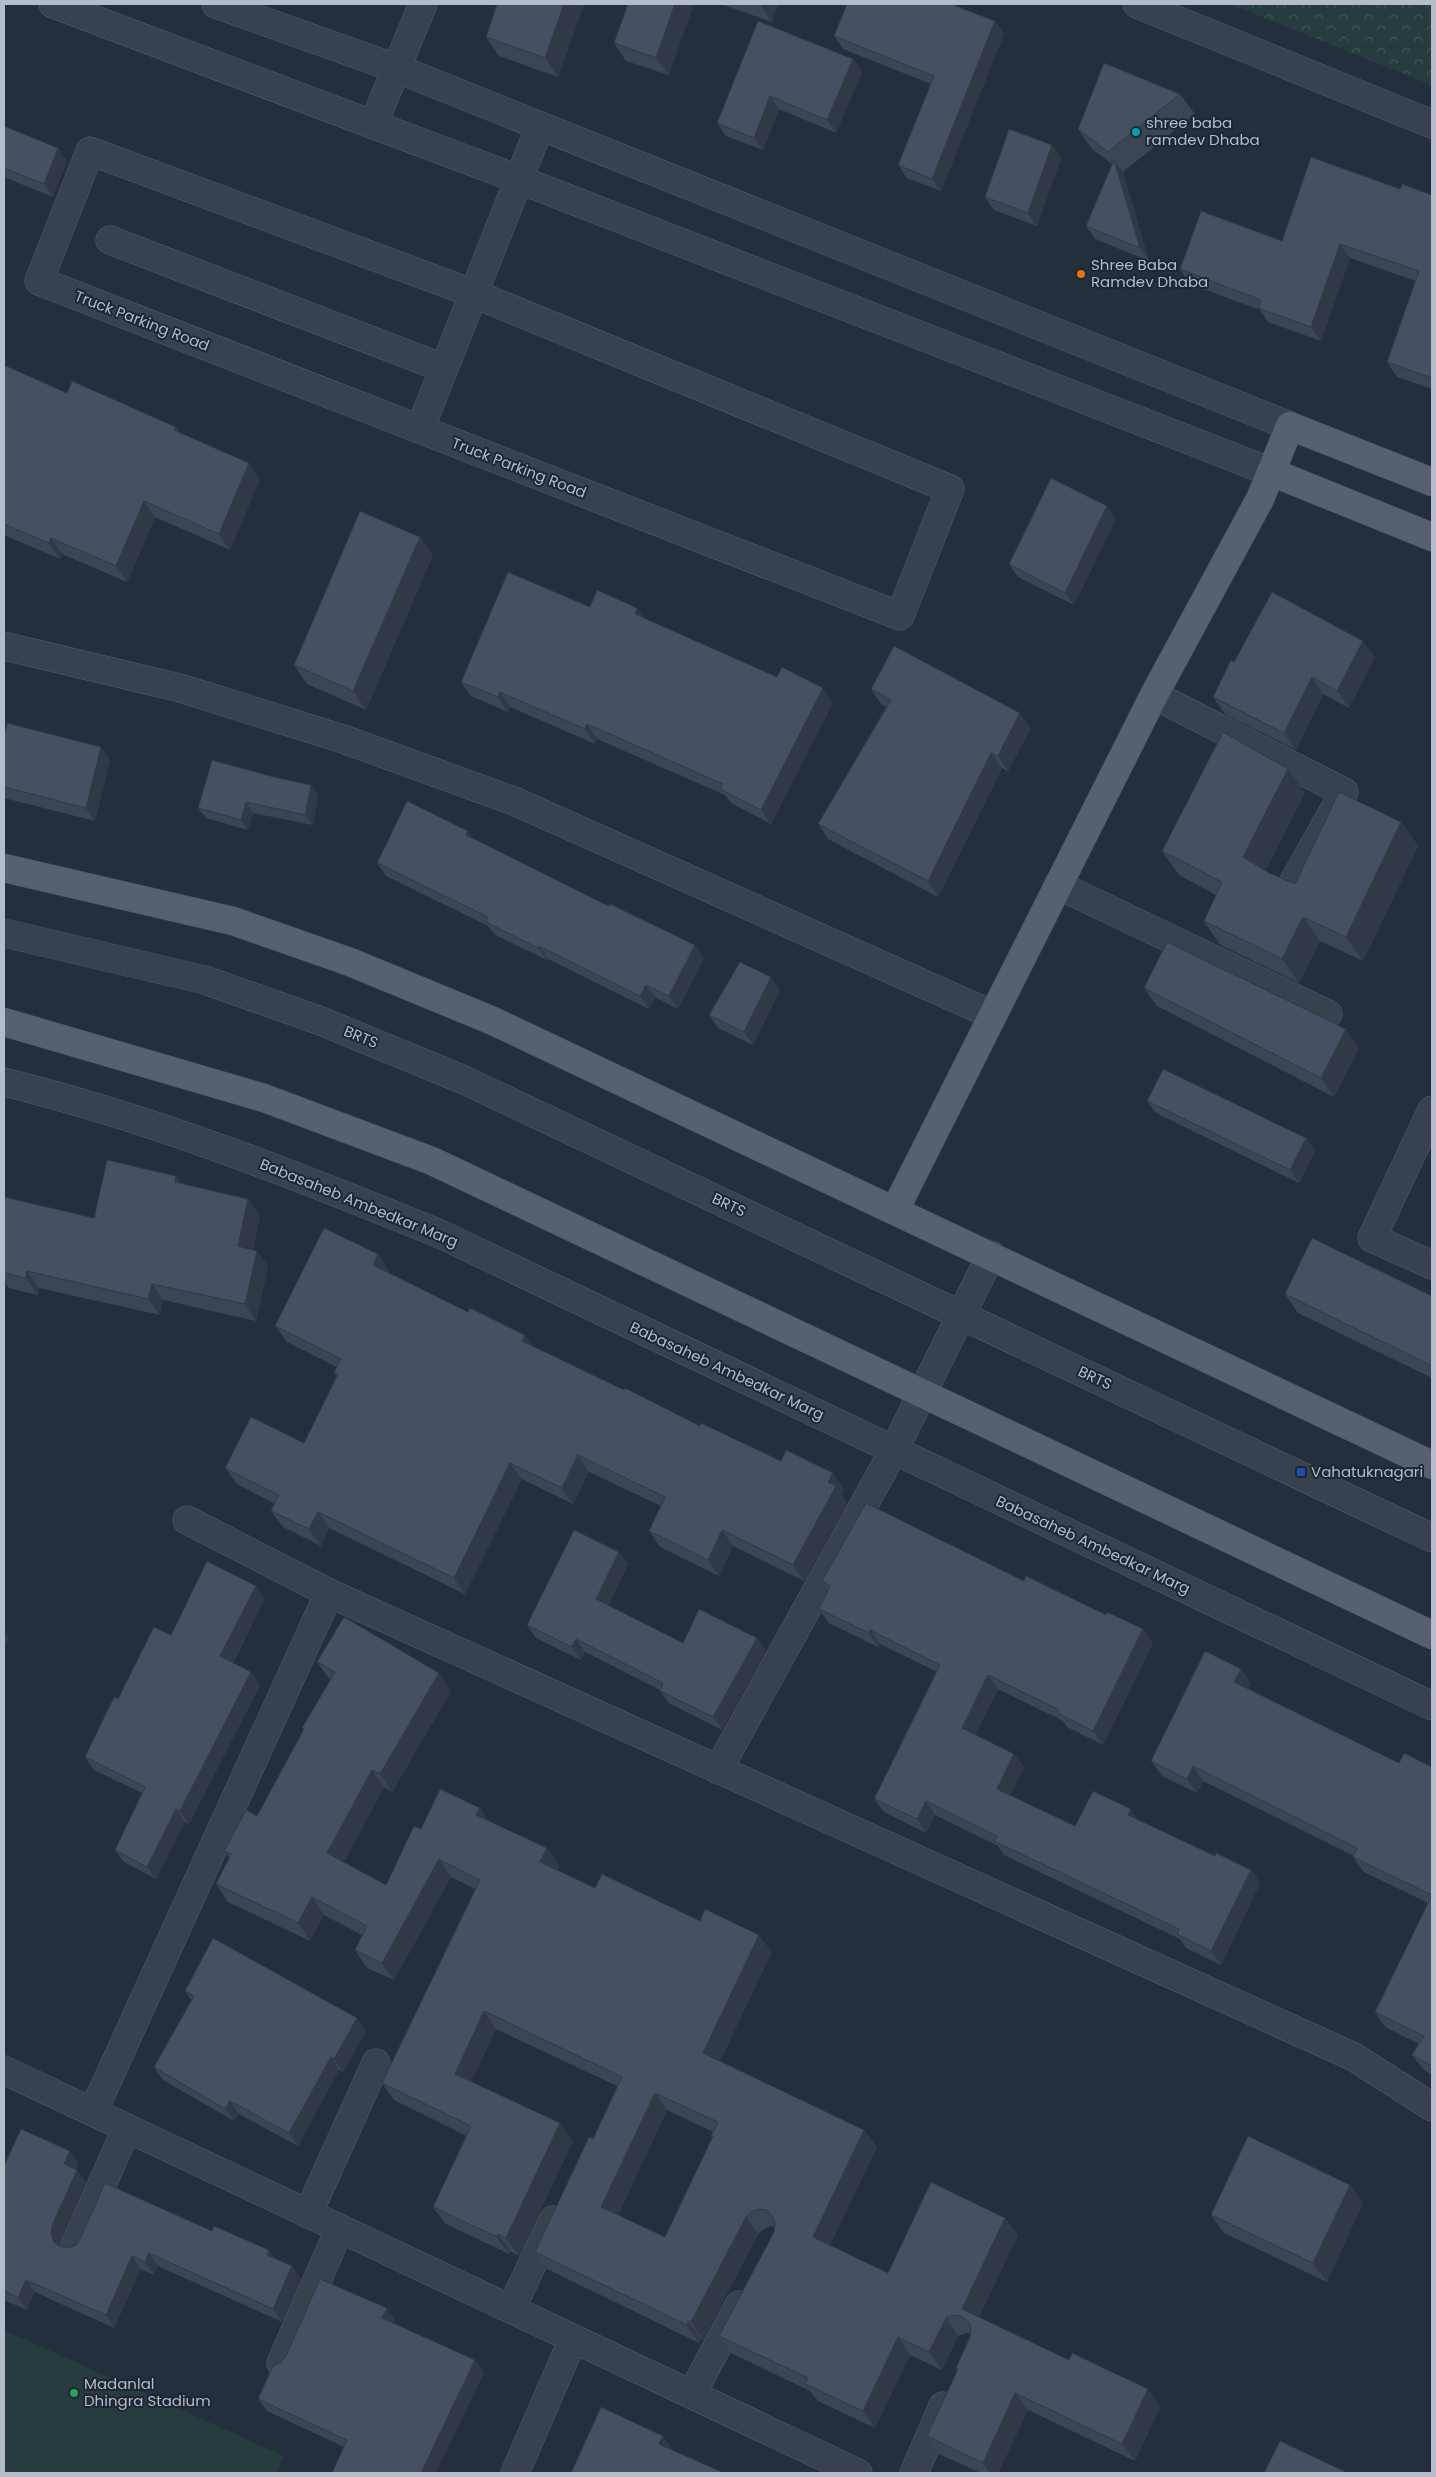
<svg xmlns="http://www.w3.org/2000/svg" width="1436" height="2477" viewBox="0 0 1436 2477" font-family="Poppins,sans-serif">
<style>
.park{fill:url(#park-crowns)}
.pitch{fill:#263c3f}
.lines{fill:none;stroke-linecap:round;stroke-linejoin:round}
.minor-casing{stroke:#565f6c;stroke-width:29}
.major-casing{stroke:#414a57;stroke-width:29}
.minor{stroke:#38414e;stroke-width:28}
.major{stroke:#56606e;stroke-width:28}
.wall{fill:#3b4654;fill-rule:evenodd}
.shaded-wall{fill:#303945}
.building{fill:#455162;stroke:#303945;fill-rule:evenodd}
.culture-dot{fill:#0f9aa8;stroke:#1d2633;stroke-width:2}
.food-dot{fill:#e8710a;stroke:#1d2633;stroke-width:2}
.transit-dot{fill:#1a4fb4;stroke:#1d2633;stroke-width:2}
.leisure-dot{fill:#2e9e5b;stroke:#1d2633;stroke-width:2}
.labels{text-anchor:middle;stroke-width:4;stroke-linejoin:round;paint-order:stroke}
.poi-label{font-size:15px;fill:#b4bcc9;stroke:#1d2633;text-anchor:start}
.street-label{font-size:15px;fill:#b4bcc9;stroke:#1d2633}
</style>
<defs>
<pattern id="park-crowns" width="20" height="18" patternUnits="userSpaceOnUse" patternTransform="scale(1.25)"><rect width="20" height="18" fill="#263c3f"/><path d="M2 6a3 3 0 1 1 6 0M12 15a3 3 0 1 1 6 0" fill="none" stroke="#435659"/></pattern>
</defs>
<rect width="100%" height="100%" fill="#242f3e"/>
<polygon class="park" points="1230,4 1432,4 1432,85"/>
<polygon class="pitch" points="4,2330 284,2456 277,2473 4,2473"/>
<g class="lines">
<defs>
<g id="minor">
<polyline points="53,4 518,179 1271,472"/>
<polyline points="216,4 398,69 1290,426"/>
<polyline points="1137,4 1432,124"/>
<polyline points="373,125 423,4"/>
<polygon points="90,151 472,293 950,489 900,616 39,281"/>
<polyline points="110,240 443,368"/>
<polyline points="420,429 540,126"/>
<polyline points="4,646 180,688 343,739 514,801 993,1015"/>
<polyline points="1154,695 1344,792 1293,883"/>
<polyline points="1058,885 1328,1014"/>
<polyline points="4,933 205,980 321,1021 464,1080 1432,1538"/>
<path d="M 4,1082 C 154,1119 298,1176 440,1234 L 1432,1706"/>
<polyline points="1432,1110 1372,1238 1432,1265"/>
<polyline points="187,1520 329,1593 1354,2057 1432,2107"/>
<polyline points="718,1770 894,1450 991,1255"/>
<polyline points="4,2070 858,2473"/>
<polyline points="93,2112 329,1593"/>
<polyline points="308,2214 376,2063"/>
<polyline points="75,2245 127,2128"/>
<polyline points="511,2309 553,2220"/>
<polyline points="281,2363 340,2228"/>
<polyline points="692,2394 739,2305"/>
<polyline points="515,2473 573,2339"/>
<polyline points="914,2473 943,2406"/>
</g>
<g id="major">
<polyline points="1271,472 1432,537"/>
<polyline points="4,868 233,921 350,962 493,1021 1432,1465"/>
<polyline points="4,1022 264,1098 432,1161 1432,1635"/>
<polyline points="895,1210 1154,695 1260,499 1290,426 1432,482"/>
</g>
</defs>
<use href="#minor" class="minor-casing"/>
<use href="#major" class="major-casing"/>
<use href="#minor" class="minor"/>
<use href="#major" class="major"/>
</g>
<g class="wall">
<polygon points="584,4 558,77 499,56 486,37"/>
<polygon points="628,4 669,75 626,61 614,43"/>
<polygon points="721,4 778,4 772,22"/>
<polygon points="758,21 853,59 862,72 836,133 779,109 763,150 726,136 717,123"/>
<polygon points="995,21 1004,34 941,191 907,178 898,165 931,84 843,49 834,36"/>
<polygon points="1180,94 1195,114 1123,172 1149,261 1095,239 1086,226 1112,164 1092,149 1078,129"/>
<polygon points="4,126 67,161 53,197 4,177"/>
<polygon points="1061,158 1037,226 994,210 985,197"/>
<polygon points="1432,195 1432,389 1397,377 1387,362 1416,281 1350,258 1321,341 1268,322 1260,310 1190,284 1180,269 1282,241"/>
<polygon points="4,365 67,393 176,427 180,433 249,463 260,479 230,550 155,517 127,582 62,554 60,559 4,535"/>
<polygon points="1107,506 1116,519 1074,605 1018,577 1009,564"/>
<polygon points="420,537 433,555 366,710 307,684 294,665"/>
<polygon points="590,607 637,608 644,618 777,677 823,688 833,703 771,824 731,803 725,795 597,739 595,744 510,707 508,712 471,696 461,682"/>
<polygon points="1375,657 1349,708 1323,694 1296,750 1225,714 1213,697 1234,662"/>
<polygon points="871,689 1031,728 1008,771 1002,768 938,897 828,839 818,824 886,707 881,704"/>
<polygon points="4,736 110,760 95,821 4,798"/>
<polygon points="278,778 311,785 318,795 313,825 253,813 248,830 206,818 198,808"/>
<polygon points="1305,793 1265,871 1269,873 1295,884 1401,822 1418,846 1363,961 1320,941 1299,983 1220,945 1204,921 1216,895 1179,875 1162,851"/>
<polygon points="473,838 704,958 678,1009 655,997 649,1009 548,959 547,960 495,935 488,926 386,876 377,863"/>
<polygon points="1144,988 1359,1048 1334,1097 1157,1006"/>
<polygon points="780,990 753,1045 718,1028 709,1015"/>
<polygon points="1147,1101 1306,1138 1315,1151 1299,1183 1156,1113"/>
<polygon points="182,1183 260,1216 253,1250 257,1251 268,1267 256,1321 163,1300 160,1315 39,1288 38,1295 9,1288 5,1283 4,1283 4,1197 94,1218"/>
<polygon points="378,1254 389,1271 388,1273 533,1346 624,1390 700,1426 844,1489 841,1494 847,1503 804,1581 733,1546 719,1576 660,1547 649,1531 661,1506 589,1472 573,1504 522,1479 465,1594 329,1528 321,1546 283,1527 271,1511 275,1504 237,1484 225,1468 304,1443 337,1377 334,1372 337,1367 287,1342 275,1326"/>
<polygon points="1285,1294 1432,1296 1432,1378 1298,1313"/>
<polygon points="619,1552 628,1564 608,1606 683,1643 766,1650 722,1730 669,1703 660,1691 660,1690 585,1652 581,1660 536,1638 527,1625"/>
<polygon points="822,1581 1024,1581 1143,1629 1153,1643 1103,1745 1067,1727 1063,1721 998,1689 975,1735 1014,1754 1024,1768 1010,1795 1075,1826 1138,1820 1215,1856 1251,1870 1260,1883 1221,1965 1186,1948 1180,1939 1004,1855 998,1846 935,1815 926,1833 884,1812 874,1799 937,1672 880,1644 878,1647 829,1623 819,1609 828,1590"/>
<polygon points="265,1598 233,1663 260,1685 189,1824 185,1822 156,1879 124,1862 115,1850 142,1793 94,1770 85,1757 118,1699 171,1635"/>
<path d="M 317,1662 L 439,1673 L 451,1691 L 392,1792 L 384,1787 L 344,1862 L 386,1885 L 421,1829 L 480,1808 L 489,1821 L 547,1848 L 559,1866 L 557,1870 L 595,1888 L 700,1921 L 772,1952 L 720,2061 L 864,2130 L 877,2147 L 830,2245 L 888,2273 L 1005,2218 L 1018,2235 L 979,2317 L 1160,2407 L 1135,2461 L 1028,2410 L 998,2473 L 981,2473 L 939,2454 L 927,2436 L 958,2370 L 956,2368 L 970,2337 L 971,2333 L 966,2333 L 958,2336 L 942,2370 L 910,2355 L 875,2428 L 818,2401 L 810,2391 L 731,2353 L 719,2336 L 774,2232 L 775,2227 L 771,2226 L 764,2229 L 758,2234 L 703,2340 L 701,2339 L 699,2343 L 547,2269 L 535,2252 L 593,2139 L 617,2086 L 496,2029 L 471,2082 L 560,2123 L 573,2141 L 519,2256 L 510,2251 L 509,2254 L 446,2224 L 433,2207 L 467,2136 L 394,2100 L 382,2083 L 475,1889 L 451,1877 L 394,1980 L 367,1968 L 355,1950 L 362,1935 L 324,1915 L 310,1941 L 228,1902 L 216,1884 L 230,1858 L 224,1851 L 257,1816 L 303,1730 L 302,1728 L 330,1680 ZM 667,2110 L 713,2132 L 711,2136 L 713,2137 L 665,2237 L 618,2215 Z"/>
<polygon points="1241,1669 1251,1684 1248,1689 1399,1763 1432,1767 1432,2075 1423,2069 1412,2055 1419,2044 1385,2027 1375,2012 1428,1903 1364,1872 1353,1857 1354,1856 1203,1781 1197,1793 1162,1776 1151,1761"/>
<polygon points="185,1991 366,2031 343,2072 339,2070 298,2146 239,2114 234,2121 163,2080 154,2067 192,2001"/>
<polygon points="79,2164 76,2170 86,2182 61,2239 60,2246 68,2248 212,2231 275,2259 301,2279 282,2322 158,2266 154,2275 141,2269 114,2328 35,2292 27,2310 4,2300 4,2166"/>
<polygon points="1350,2185 1363,2203 1327,2282 1224,2233 1211,2215"/>
<polygon points="396,2321 394,2324 475,2360 484,2373 344,2447 267,2411 258,2399"/>
</g>
<g class="shaded-wall">
<polygon points="564,4 584,4 558,77 545,58"/>
<polygon points="675,4 694,4 669,75 656,58"/>
<polygon points="760,4 778,4 772,22"/>
<polygon points="995,21 1004,34 941,191 932,179"/>
<polygon points="853,59 862,72 836,133 827,120"/>
<polygon points="770,96 779,109 763,150 754,138"/>
<polygon points="1052,145 1061,158 1037,226 1028,213"/>
<polygon points="58,148 67,161 53,197 44,184"/>
<polygon points="1114,160 1123,172 1149,261 1140,248"/>
<polygon points="1340,244 1350,258 1321,341 1311,327"/>
<polygon points="249,463 260,479 230,550 219,534"/>
<polygon points="144,501 155,517 127,582 116,566"/>
<polygon points="1107,506 1116,519 1074,605 1065,593"/>
<polygon points="420,537 433,555 366,710 353,691"/>
<polygon points="51,538 62,554 60,559 49,543"/>
<polygon points="637,608 647,622 635,614"/>
<polygon points="1363,641 1375,657 1349,708 1337,691"/>
<polygon points="1312,677 1323,694 1296,750 1284,733"/>
<polygon points="823,688 833,703 771,824 761,810"/>
<polygon points="500,692 510,707 508,712 498,697"/>
<polygon points="1020,713 1031,728 1008,771 998,756"/>
<polygon points="587,724 597,739 595,744 585,729"/>
<polygon points="101,747 110,760 95,821 86,808"/>
<polygon points="991,753 1002,768 938,897 928,881"/>
<polygon points="1288,769 1305,793 1260,882 1243,857"/>
<polygon points="311,785 318,795 313,825 305,815"/>
<polygon points="246,802 253,813 248,830 241,820"/>
<polygon points="1401,822 1418,846 1363,961 1346,937"/>
<polygon points="468,831 477,844 466,835"/>
<polygon points="1303,917 1320,941 1299,983 1282,959"/>
<polygon points="695,945 704,958 678,1009 669,996"/>
<polygon points="539,946 548,959 547,960 538,948"/>
<polygon points="771,977 780,990 753,1045 744,1032"/>
<polygon points="646,985 655,997 649,1009 640,996"/>
<polygon points="1346,1029 1359,1048 1334,1097 1321,1078"/>
<polygon points="1306,1138 1315,1151 1299,1183 1290,1170"/>
<polygon points="176,1176 188,1192 175,1182"/>
<polygon points="248,1199 260,1216 250,1263 238,1246"/>
<polygon points="257,1251 268,1267 256,1321 245,1304"/>
<polygon points="378,1254 389,1271 384,1281 373,1265"/>
<polygon points="27,1271 39,1288 38,1295 26,1278"/>
<polygon points="152,1284 163,1300 160,1315 148,1299"/>
<polygon points="525,1335 536,1351 522,1341"/>
<polygon points="578,1455 589,1472 573,1504 562,1488"/>
<polygon points="510,1463 522,1479 465,1594 454,1578"/>
<polygon points="833,1473 844,1489 841,1494 847,1503 804,1581 793,1565"/>
<polygon points="318,1512 329,1528 321,1546 309,1529"/>
<polygon points="722,1530 733,1546 719,1576 708,1560"/>
<polygon points="619,1552 628,1564 605,1612 596,1599"/>
<polygon points="256,1586 265,1598 229,1669 220,1656"/>
<polygon points="1143,1629 1153,1643 1103,1745 1093,1731"/>
<polygon points="4,1630 9,1637 4,1647"/>
<polygon points="870,1630 880,1644 878,1647 869,1633"/>
<polygon points="757,1638 766,1650 722,1730 713,1717"/>
<polygon points="576,1639 585,1652 581,1660 572,1647"/>
<polygon points="1241,1669 1251,1684 1245,1697 1234,1682"/>
<polygon points="251,1672 260,1685 189,1824 180,1811"/>
<polygon points="439,1673 451,1691 392,1792 380,1774"/>
<polygon points="988,1675 998,1689 971,1742 962,1728"/>
<polygon points="1014,1754 1024,1768 1007,1802 997,1789"/>
<polygon points="1193,1766 1203,1781 1197,1793 1187,1779"/>
<polygon points="372,1770 384,1787 339,1871 327,1853"/>
<polygon points="926,1801 935,1815 926,1833 917,1819"/>
<polygon points="480,1808 492,1825 476,1815"/>
<polygon points="176,1809 185,1822 156,1879 147,1867"/>
<polygon points="1131,1809 1140,1823 1128,1815"/>
<polygon points="547,1848 559,1866 553,1880 540,1862"/>
<polygon points="439,1859 451,1877 394,1980 382,1963"/>
<polygon points="1251,1870 1260,1883 1221,1965 1211,1951"/>
<polygon points="312,1897 324,1915 310,1941 298,1923"/>
<polygon points="759,1935 772,1952 715,2071 703,2053"/>
<polygon points="484,2011 496,2029 467,2091 455,2074"/>
<polygon points="357,2018 366,2031 343,2072 334,2059"/>
<polygon points="331,2057 339,2070 298,2146 289,2133"/>
<polygon points="655,2093 667,2110 614,2225 601,2207"/>
<polygon points="230,2101 239,2114 234,2121 225,2109"/>
<polygon points="560,2123 573,2141 519,2256 506,2238"/>
<polygon points="864,2130 877,2147 825,2255 813,2237"/>
<polygon points="70,2151 79,2164 73,2177 64,2164"/>
<polygon points="77,2170 86,2182 61,2239 60,2247 54,2242 51,2234 52,2226"/>
<polygon points="1350,2185 1363,2203 1327,2282 1313,2263"/>
<polygon points="746,2217 758,2234 703,2340 691,2322"/>
<polygon points="1005,2218 1018,2235 974,2327 962,2309"/>
<polygon points="498,2234 510,2251 509,2254 497,2237"/>
<polygon points="269,2250 278,2263 267,2255"/>
<polygon points="149,2253 158,2266 154,2275 145,2262"/>
<polygon points="132,2256 141,2269 114,2328 106,2315"/>
<polygon points="292,2266 301,2279 282,2322 273,2309"/>
<polygon points="26,2280 35,2292 27,2310 18,2298"/>
<polygon points="387,2308 396,2321 391,2331 382,2318"/>
<polygon points="946,2318 958,2336 942,2370 929,2352"/>
<polygon points="688,2321 701,2339 699,2343 687,2325"/>
<polygon points="898,2337 910,2355 875,2428 863,2411"/>
<polygon points="475,2360 484,2373 436,2473 421,2473"/>
<polygon points="1148,2389 1160,2407 1135,2461 1122,2444"/>
<polygon points="1015,2393 1028,2410 998,2473 990,2473 983,2463"/>
<polygon points="663,2436 672,2449 669,2457 659,2444"/>
</g>
<g class="building">
<polygon points="497,4 564,4 545,58 486,37"/>
<polygon points="628,4 675,4 656,58 614,43"/>
<polygon points="847,4 951,4 995,21 932,179 898,165 934,76 834,36"/>
<polygon points="758,21 853,59 827,120 770,96 754,138 717,123"/>
<polygon points="1104,63 1180,94 1108,152 1078,129"/>
<polygon points="4,126 58,148 44,184 4,168"/>
<polygon points="1009,129 1052,145 1028,213 985,197"/>
<polygon points="1311,157 1400,189 1402,184 1432,195 1432,378 1387,362 1419,271 1340,244 1311,327 1258,308 1261,300 1180,269 1201,211 1282,241"/>
<polygon points="1114,160 1140,248 1086,226"/>
<polygon points="4,365 67,393 72,381 176,427 174,430 249,463 219,534 144,501 116,566 51,538 49,543 4,524"/>
<polygon points="1051,478 1107,506 1065,593 1009,564"/>
<polygon points="360,511 420,537 353,691 294,665"/>
<polygon points="508,572 590,607 597,590 637,608 635,614 777,677 782,667 823,688 761,810 720,789 723,784 587,724 585,729 500,692 498,697 461,682"/>
<polygon points="1272,592 1363,641 1337,691 1312,677 1284,733 1213,697 1231,660 1234,662"/>
<polygon points="894,646 1020,713 998,756 991,753 928,881 818,824 891,700 871,689"/>
<polygon points="7,723 101,747 86,808 4,787 4,736"/>
<polygon points="1223,732 1288,769 1243,857 1269,873 1295,884 1339,792 1401,822 1346,937 1303,917 1282,959 1204,921 1222,882 1162,851"/>
<polygon points="212,760 278,778 311,785 305,815 246,802 241,820 198,808"/>
<polygon points="407,801 468,831 466,835 609,906 610,904 695,945 669,996 646,985 640,996 539,946 538,948 486,922 488,917 377,863"/>
<polygon points="1167,942 1346,1029 1321,1078 1144,988"/>
<polygon points="740,962 771,977 744,1032 709,1015"/>
<polygon points="1163,1069 1306,1138 1290,1170 1147,1101"/>
<polygon points="107,1160 176,1176 175,1182 248,1199 238,1246 257,1251 245,1304 152,1284 148,1299 27,1271 26,1278 4,1273 4,1197 94,1218"/>
<polygon points="324,1228 378,1254 373,1265 468,1312 470,1308 525,1335 522,1341 624,1390 625,1388 700,1426 701,1423 781,1461 786,1450 833,1473 828,1482 836,1486 793,1565 722,1530 708,1560 649,1531 665,1497 578,1455 562,1488 510,1463 454,1578 318,1512 309,1529 271,1511 279,1495 225,1468 251,1417 304,1443 338,1374 334,1372 341,1359 275,1326"/>
<polygon points="1312,1238 1432,1296 1432,1366 1285,1294"/>
<polygon points="866,1503 1024,1581 1026,1576 1106,1615 1107,1612 1143,1629 1093,1731 1058,1713 1059,1710 988,1675 962,1728 1014,1754 997,1789 1075,1826 1093,1791 1131,1809 1128,1815 1215,1856 1216,1853 1251,1870 1211,1951 1177,1934 1179,1929 994,1841 997,1836 926,1801 917,1819 874,1799 940,1665 870,1630 869,1633 819,1609 830,1586 822,1581"/>
<polygon points="574,1530 619,1552 596,1599 683,1643 699,1609 757,1638 713,1717 660,1691 663,1683 576,1639 572,1647 527,1625"/>
<polygon points="207,1561 256,1586 220,1656 251,1672 180,1811 176,1809 147,1867 115,1850 145,1787 85,1757 114,1697 118,1699 154,1627 171,1635"/>
<path d="M 344,1617 L 439,1673 L 380,1774 L 372,1770 L 327,1853 L 386,1885 L 414,1826 L 421,1829 L 440,1789 L 480,1808 L 476,1815 L 547,1848 L 540,1862 L 595,1888 L 602,1874 L 700,1921 L 705,1909 L 759,1935 L 703,2053 L 864,2130 L 813,2237 L 888,2273 L 931,2182 L 1005,2218 L 962,2309 L 1069,2360 L 1072,2353 L 1148,2389 L 1122,2444 L 1015,2393 L 983,2463 L 927,2436 L 958,2369 L 956,2368 L 970,2337 L 971,2329 L 969,2322 L 961,2316 L 953,2315 L 946,2318 L 929,2352 L 898,2337 L 863,2411 L 805,2384 L 808,2378 L 719,2336 L 774,2232 L 775,2224 L 773,2217 L 767,2210 L 759,2209 L 752,2211 L 746,2217 L 691,2322 L 688,2321 L 687,2325 L 535,2252 L 589,2137 L 593,2139 L 622,2077 L 484,2011 L 455,2074 L 560,2123 L 506,2238 L 498,2234 L 497,2237 L 433,2207 L 471,2126 L 382,2083 L 480,1880 L 439,1859 L 382,1963 L 355,1950 L 367,1926 L 312,1897 L 298,1923 L 216,1884 L 231,1854 L 224,1851 L 246,1810 L 257,1816 L 304,1729 L 302,1728 L 335,1672 L 317,1662 ZM 655,2093 L 718,2122 L 711,2136 L 713,2136 L 665,2237 L 601,2207 Z"/>
<polygon points="1205,1651 1241,1669 1234,1682 1399,1763 1404,1753 1432,1767 1432,1895 1353,1857 1357,1848 1193,1766 1187,1779 1151,1761"/>
<polygon points="1432,1895 1432,2066 1412,2055 1424,2036 1375,2012"/>
<polygon points="213,1938 357,2018 334,2059 331,2057 289,2133 230,2101 225,2109 154,2067 194,1996 185,1991"/>
<polygon points="21,2129 70,2151 64,2164 77,2170 52,2226 51,2234 54,2242 59,2246 68,2248 76,2245 80,2239 105,2183 212,2231 214,2226 269,2250 267,2255 292,2266 273,2309 149,2253 145,2262 132,2256 106,2315 26,2280 18,2298 4,2291 4,2166"/>
<polygon points="1248,2136 1350,2185 1313,2263 1211,2215"/>
<polygon points="320,2279 387,2308 382,2318 475,2360 421,2473 332,2473 347,2440 258,2399 273,2366 281,2363 286,2356"/>
<polygon points="601,2407 663,2436 659,2444 724,2473 571,2473"/>
<polygon points="1280,2441 1348,2473 1264,2473"/>
</g>
<circle class="culture-dot" cx="1136" cy="132" r="5"/>
<circle class="food-dot" cx="1081" cy="274" r="5"/>
<rect class="transit-dot" x="1296" y="1467" width="10" height="10" rx="2.5"/>
<circle class="leisure-dot" cx="74" cy="2393" r="5"/>
<g class="labels">
<g class="poi-label">
<text x="1146" y="128">shree baba<tspan x="1146" dy="17">ramdev Dhaba</tspan></text>
<text x="1091" y="270">Shree Baba<tspan x="1091" dy="17">Ramdev Dhaba</tspan></text>
<text x="1311" y="1477">Vahatuknagari</text>
<text x="84" y="2389">Madanlal<tspan x="84" dy="17">Dhingra Stadium</tspan></text>
</g>
<g class="street-label">
<text transform="translate(142 321) rotate(21)" y="5">Truck Parking Road</text>
<text transform="translate(519 468) rotate(21)" y="5">Truck Parking Road</text>
<text transform="translate(361 1037) rotate(22)" y="5">BRTS</text>
<text transform="translate(359 1203) rotate(22)" y="5">Babasaheb Ambedkar Marg</text>
<text transform="translate(729 1205) rotate(25)" y="5">BRTS</text>
<text transform="translate(727 1371) rotate(25)" y="5">Babasaheb Ambedkar Marg</text>
<text transform="translate(1095 1378) rotate(25)" y="5">BRTS</text>
<text transform="translate(1093 1545) rotate(25)" y="5">Babasaheb Ambedkar Marg</text>
</g>
</g>
<rect width="1436" height="2477" fill="none" stroke="#b4bcc9" stroke-width="10"/>
</svg>
